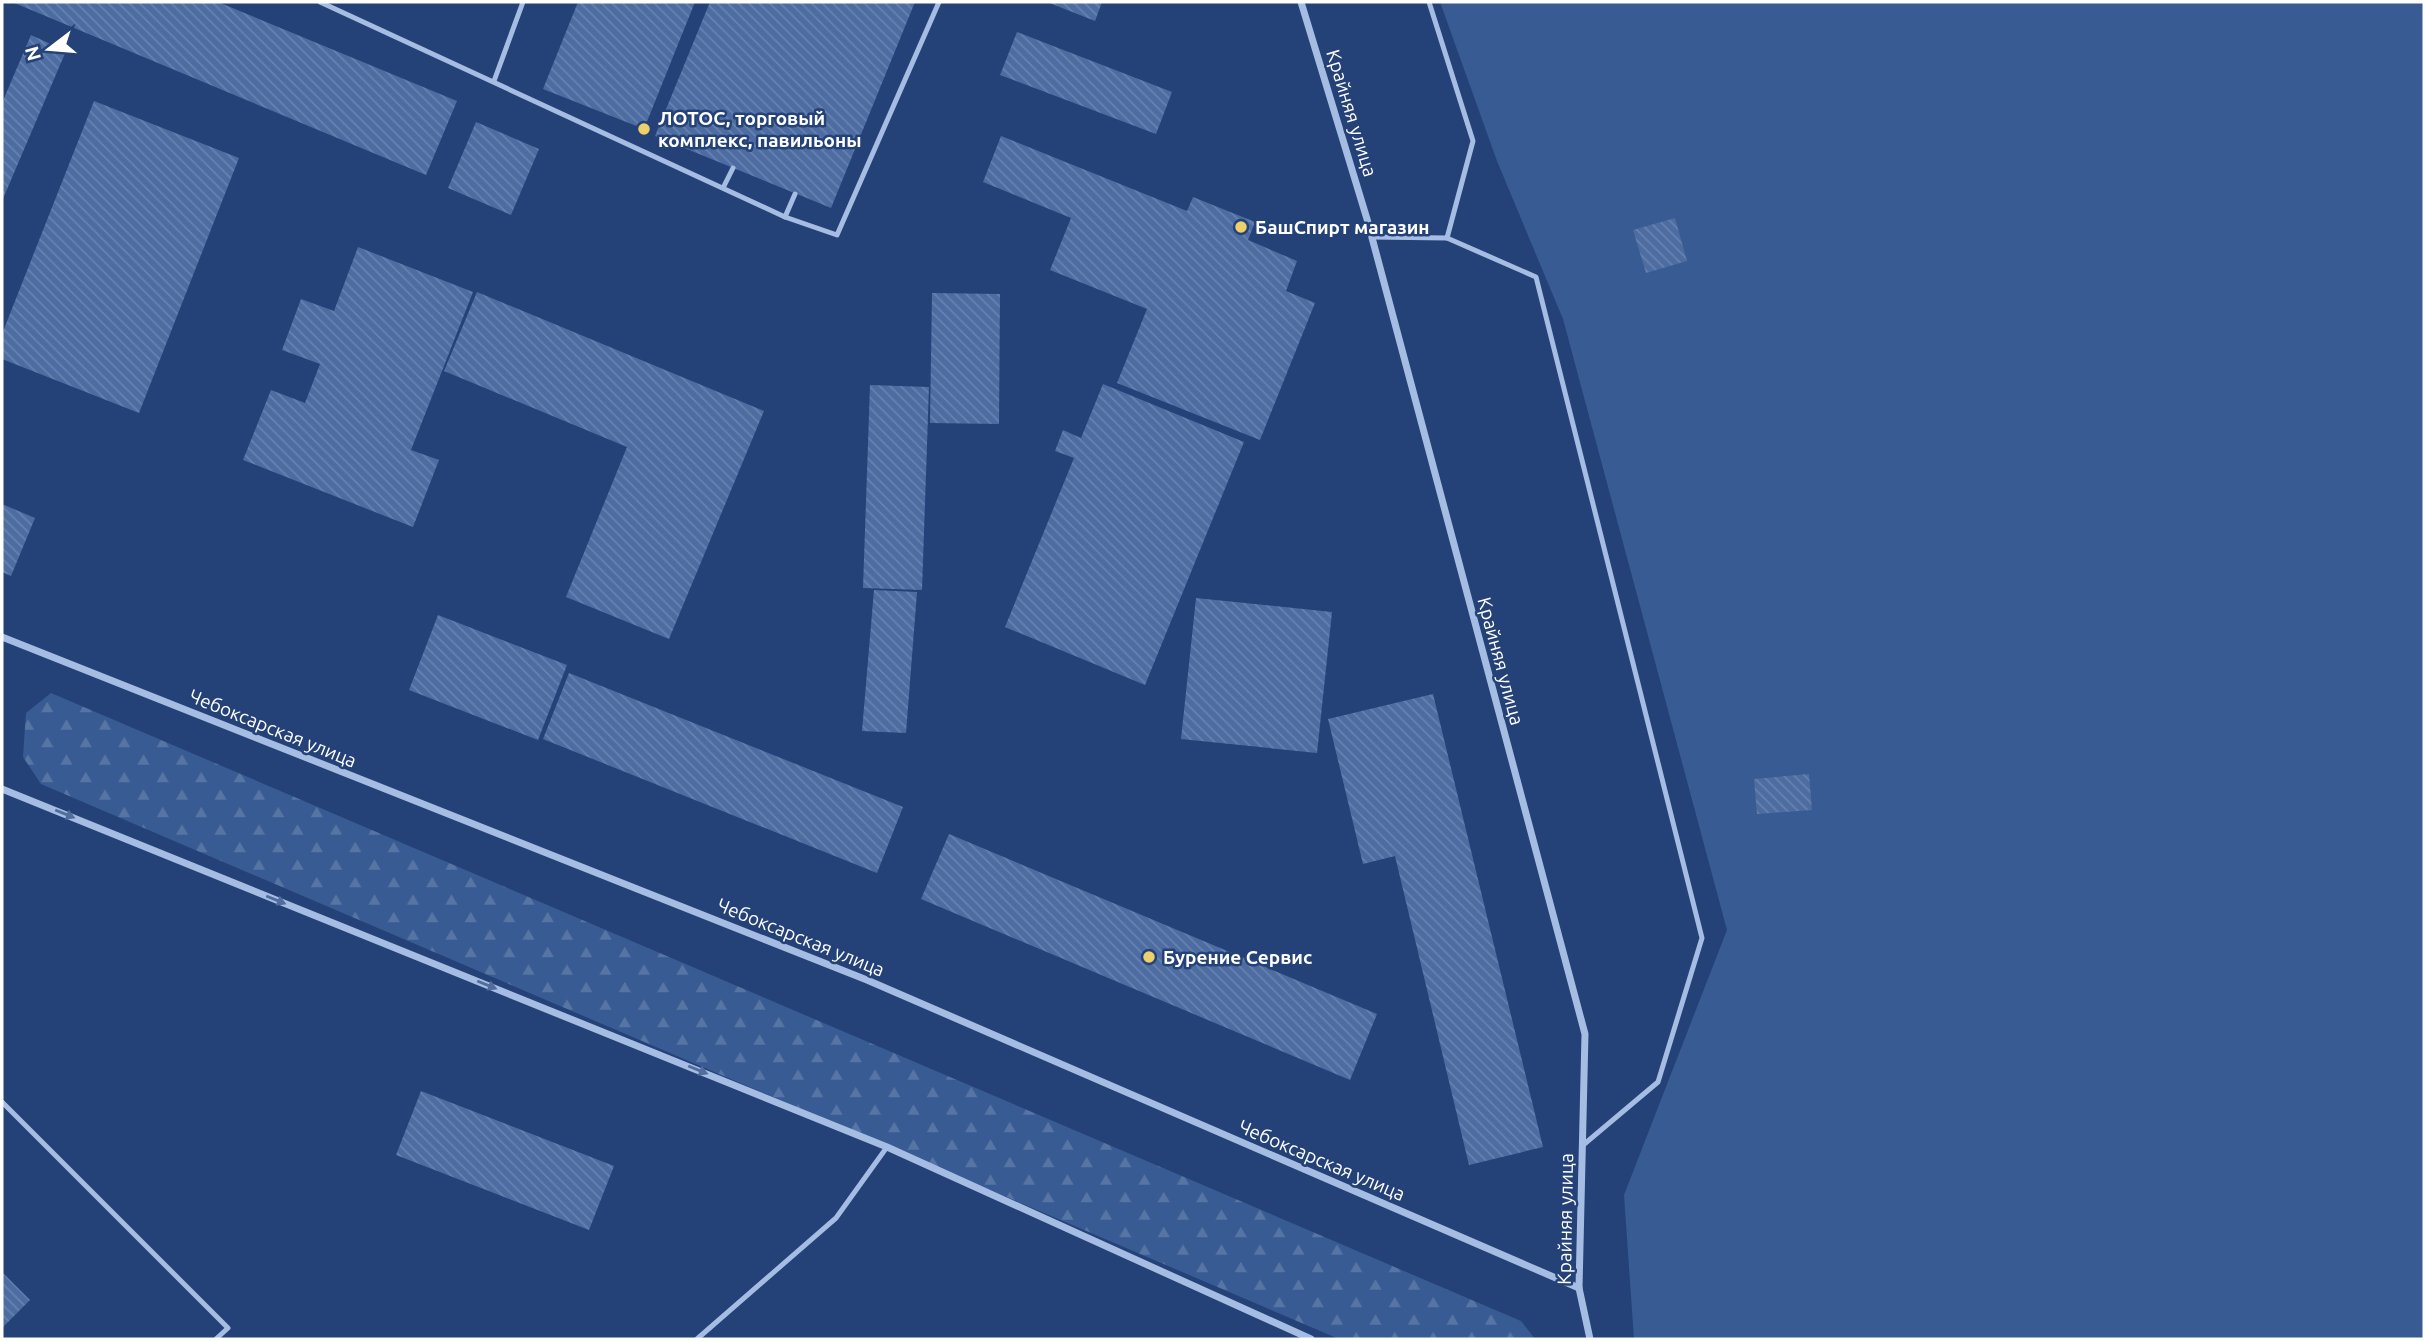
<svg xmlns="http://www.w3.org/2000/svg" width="2426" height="1341" viewBox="0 0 2426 1341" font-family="Ubuntu,sans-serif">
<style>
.green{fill:#385b94}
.forest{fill:url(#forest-firs)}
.building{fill:url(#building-back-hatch)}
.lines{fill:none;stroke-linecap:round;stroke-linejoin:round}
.service{stroke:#a5bde3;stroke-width:5}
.minor{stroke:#a5bde3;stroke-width:7}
.oneway{fill:#516d9d}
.poi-dot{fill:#ecd06a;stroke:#244277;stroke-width:2.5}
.labels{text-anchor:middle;stroke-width:5;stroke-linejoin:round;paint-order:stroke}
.street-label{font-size:19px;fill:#fff;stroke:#244277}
.poi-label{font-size:19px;font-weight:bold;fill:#fff;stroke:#244277;text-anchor:start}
</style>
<defs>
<pattern id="forest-firs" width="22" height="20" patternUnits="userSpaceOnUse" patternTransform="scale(1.75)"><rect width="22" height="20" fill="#385b94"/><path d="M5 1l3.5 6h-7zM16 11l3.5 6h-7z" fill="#5674a4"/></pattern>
<pattern id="building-back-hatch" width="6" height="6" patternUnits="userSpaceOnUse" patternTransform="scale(1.75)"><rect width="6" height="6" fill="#4d6ca1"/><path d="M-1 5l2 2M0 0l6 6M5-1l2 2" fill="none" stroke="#6882af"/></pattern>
</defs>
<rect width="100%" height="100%" fill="#244277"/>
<polygon class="green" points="1440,2 2424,2 2424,1339 1634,1339 1624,1195 1727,930 1563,319 1497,161"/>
<polygon class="forest" points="51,693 1521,1321 1535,1339 1339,1339 41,784 23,757 26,713"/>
<g class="building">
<polygon points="12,2 218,2 457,101 426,175"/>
<polygon points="578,2 695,2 644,129 543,89"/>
<polygon points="710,2 915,2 831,208 655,136"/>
<polygon points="1047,2 1102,2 1095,21"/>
<polygon points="1017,32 1172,92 1156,134 1000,75"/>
<polygon points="31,35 66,51 2,201 2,103"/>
<polygon points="94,101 239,158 139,413 2,359 2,334"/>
<polygon points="476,122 539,149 511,215 448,188"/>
<polygon points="1001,136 1187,211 1193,197 1255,222 1248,240 1297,261 1286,291 1315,303 1260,440 1117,383 1147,309 1050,270 1071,218 983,182"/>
<polygon points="1675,218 1687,261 1646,273 1633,230"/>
<polygon points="358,247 473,292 411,450 439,460 413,527 243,460 271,390 305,403 320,364 282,350 301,299 334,311"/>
<polygon points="477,292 764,411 669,639 566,597 627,447 444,371"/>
<polygon points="932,293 1000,294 999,424 930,423"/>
<polygon points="1103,384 1244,442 1145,685 1005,627 1074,458 1055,451 1063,430 1081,438"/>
<polygon points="870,385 929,387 922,590 863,588"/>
<polygon points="2,504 35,518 11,576 2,572"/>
<polygon points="874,590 917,592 906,733 862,731"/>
<polygon points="1196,598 1332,612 1317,753 1181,739"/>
<polygon points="438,615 567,665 538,740 409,690"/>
<polygon points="569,673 903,807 877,873 543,739"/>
<polygon points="1433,694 1543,1147 1469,1165 1395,856 1363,864 1328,719"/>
<polygon points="1809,774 1812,810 1757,814 1754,779"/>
<polygon points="949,834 1377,1014 1350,1080 921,899"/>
<polygon points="421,1091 614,1166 589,1230 396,1155"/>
<polygon points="2,1272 30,1300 2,1328"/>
</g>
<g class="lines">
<g class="service">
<polyline points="320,2 785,217 837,235 939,2"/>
<polyline points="1429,2 1473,141 1447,238"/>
<polyline points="494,81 523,2"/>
<polyline points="724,186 733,168"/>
<polyline points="785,217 795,194"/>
<polyline points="1372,237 1447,238 1536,277 1702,938 1658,1082 1582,1146"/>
<polyline points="2,1102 228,1328 216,1339"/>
<polyline points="697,1339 836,1218 887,1147"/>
</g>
<g class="minor">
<polyline points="1301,2 1367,219 1585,1034 1579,1288 1590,1339"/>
<polyline points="2,637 867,980 1579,1288"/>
<polyline points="2,789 887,1147 1311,1339"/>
</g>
</g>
<defs><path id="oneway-solid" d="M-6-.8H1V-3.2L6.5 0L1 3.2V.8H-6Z" transform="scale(1.75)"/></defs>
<g class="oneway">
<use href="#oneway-solid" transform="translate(65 814) rotate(22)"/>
<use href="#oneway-solid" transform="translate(276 900) rotate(22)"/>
<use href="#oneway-solid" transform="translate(487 985) rotate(22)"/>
<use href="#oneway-solid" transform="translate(698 1070) rotate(22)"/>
</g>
<g class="poi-dot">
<circle cx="644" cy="129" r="7"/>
<circle cx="1241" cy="227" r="7"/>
<circle cx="1149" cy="957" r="7"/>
</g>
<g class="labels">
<g class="street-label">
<text transform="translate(1352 113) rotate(73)" y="7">Крайняя улица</text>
<text transform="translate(1501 661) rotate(75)" y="7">Крайняя улица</text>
<text transform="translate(273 728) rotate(22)" y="7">Чебоксарская улица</text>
<text transform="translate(801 937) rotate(22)" y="7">Чебоксарская улица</text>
<text transform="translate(1322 1160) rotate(23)" y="7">Чебоксарская улица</text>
<text transform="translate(1565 1219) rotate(-89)" y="7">Крайняя улица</text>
</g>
<g class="poi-label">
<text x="658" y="125">ЛОТОС, торговый<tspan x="658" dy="22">комплекс, павильоны</tspan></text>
<text x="1255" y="234">БашСпирт магазин</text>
<text x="1163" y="964">Бурение Сервис</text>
</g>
</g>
<rect width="2426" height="1341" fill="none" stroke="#ffffff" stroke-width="7"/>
<g transform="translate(49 49) rotate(254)" stroke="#244277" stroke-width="5" paint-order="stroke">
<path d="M0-5L12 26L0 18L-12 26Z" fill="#ffffff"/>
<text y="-10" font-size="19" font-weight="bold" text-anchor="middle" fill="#ffffff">N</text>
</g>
</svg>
